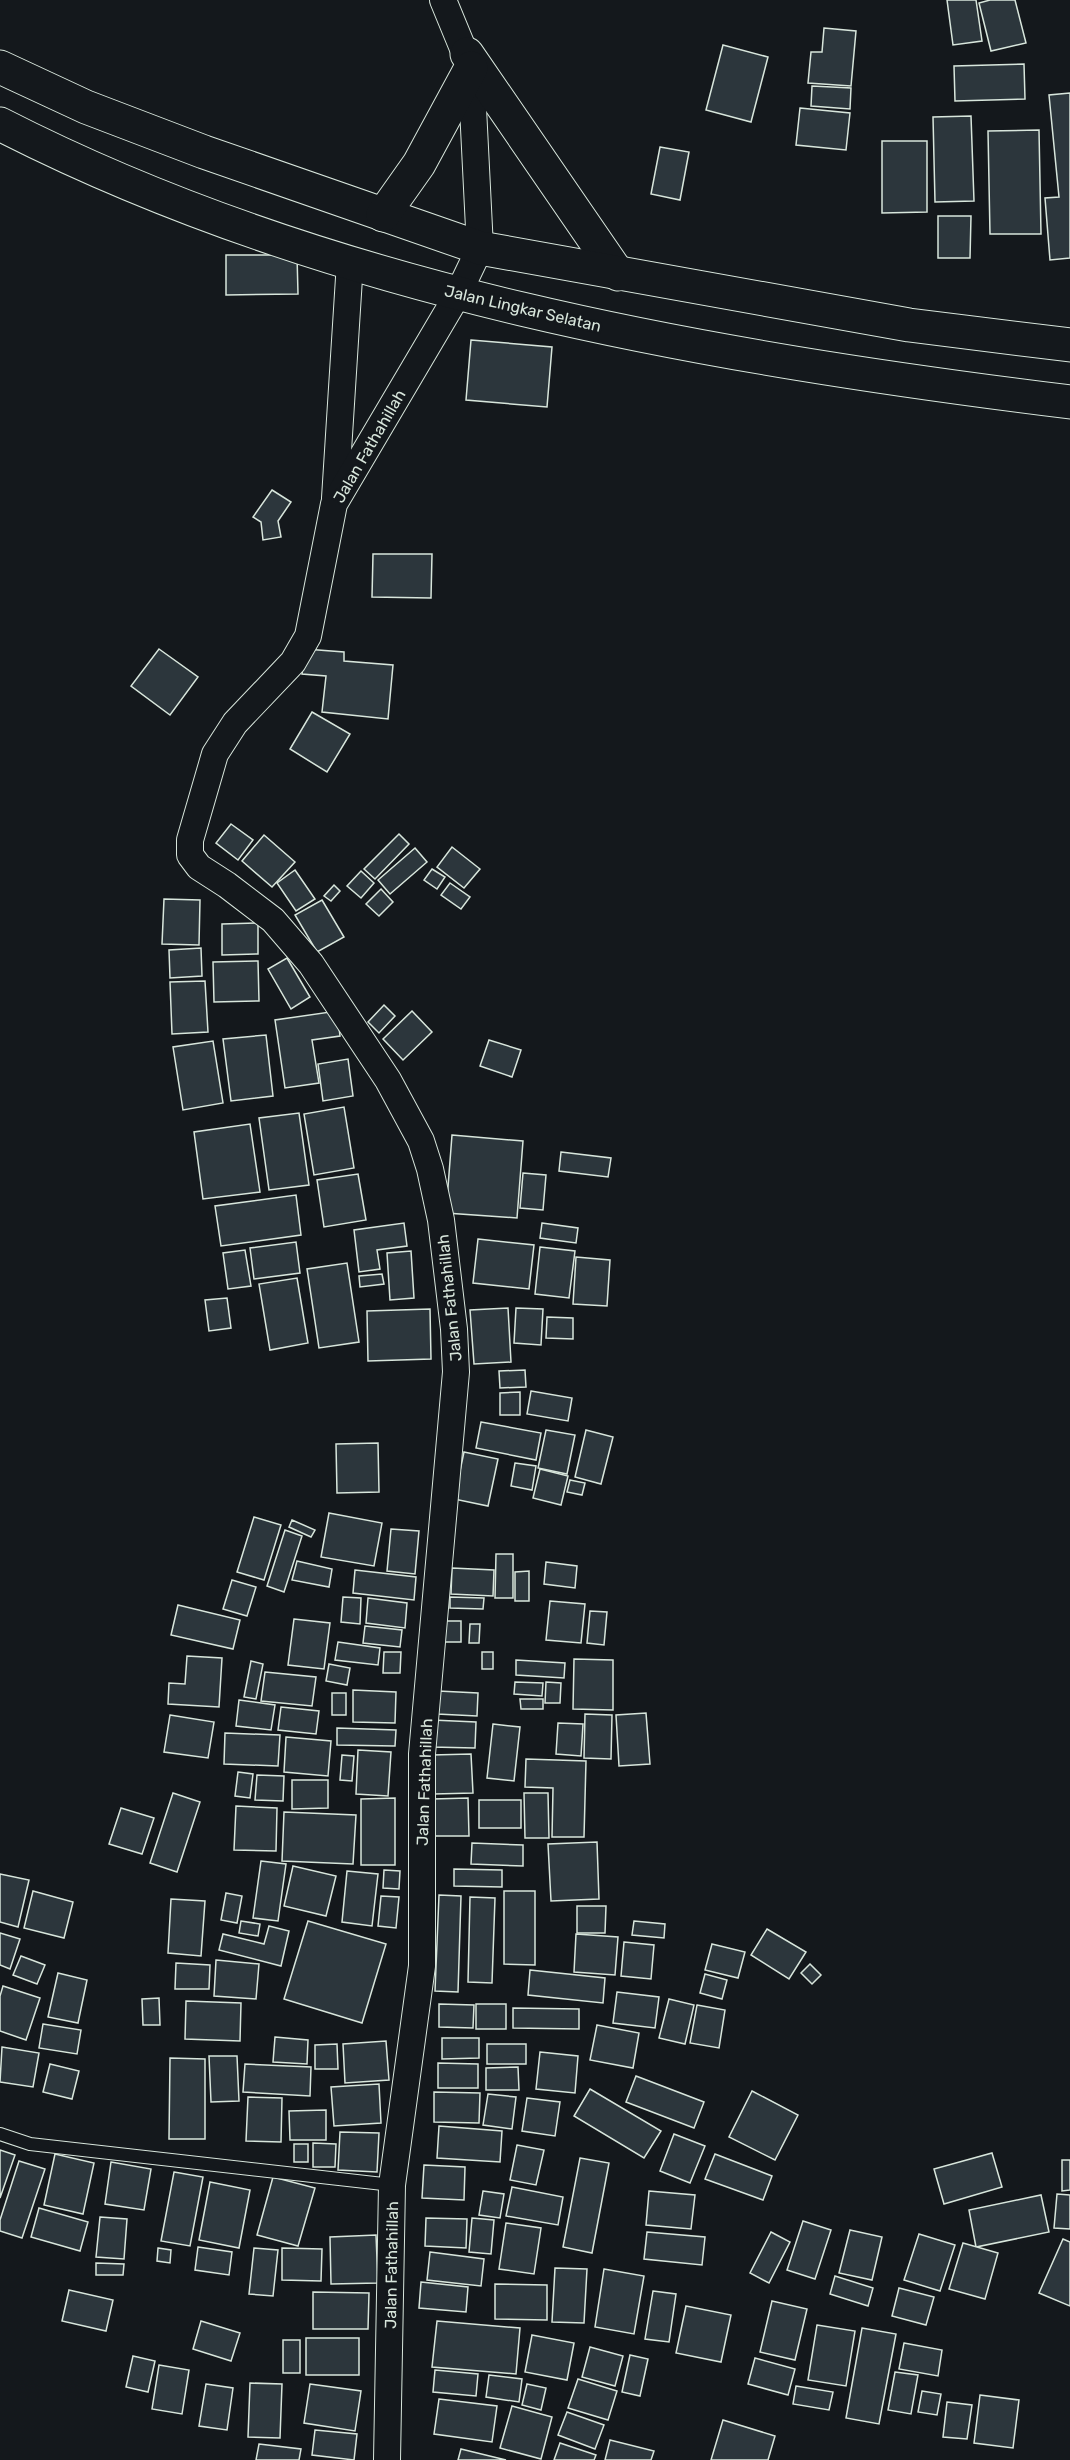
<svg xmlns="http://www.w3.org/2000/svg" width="1070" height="2460" viewBox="0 0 1070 2460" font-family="Rubik,sans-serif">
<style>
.building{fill:#2c363c;stroke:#d8e6dc;stroke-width:1.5}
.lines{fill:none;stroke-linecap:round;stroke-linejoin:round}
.service-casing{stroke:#d8e6dc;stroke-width:14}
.minor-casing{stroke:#d8e6dc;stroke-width:28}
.trunk-casing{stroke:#d8e6dc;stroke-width:35}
.service{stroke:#14181c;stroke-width:12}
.minor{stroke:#14181c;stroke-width:26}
.trunk{stroke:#14181c;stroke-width:33}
.labels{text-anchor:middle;stroke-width:4.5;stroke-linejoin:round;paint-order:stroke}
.street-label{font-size:16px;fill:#d8e6dc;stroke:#14181c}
</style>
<rect width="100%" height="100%" fill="#14181c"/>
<g class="building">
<polygon points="947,0 976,0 982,41 953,45"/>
<polygon points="990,0 1015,0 1026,43 991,51 979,3"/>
<polygon points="824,28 856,31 851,86 808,83 811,52 822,52"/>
<polygon points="723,45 768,57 751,122 706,110"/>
<polygon points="1024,64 1025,99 955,101 954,66"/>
<polygon points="812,86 851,88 850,109 811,106"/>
<polygon points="1070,93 1070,258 1050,260 1045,198 1059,197 1049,95"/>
<polygon points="800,108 850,113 846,150 796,145"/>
<polygon points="971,116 974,201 935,202 933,117"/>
<polygon points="1039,130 1041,234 990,234 988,131"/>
<polygon points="882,141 927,141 927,212 882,213"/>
<polygon points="660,147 689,152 680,200 651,194"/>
<polygon points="938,216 971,216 970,258 938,258"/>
<polygon points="226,255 297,255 298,294 226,295"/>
<polygon points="471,340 552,347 547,407 466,400"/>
<polygon points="272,490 291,502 278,521 281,537 263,540 261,522 253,517"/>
<polygon points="373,554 432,554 431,598 372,597"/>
<polygon points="159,649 198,677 170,715 131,686"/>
<polygon points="305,649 344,652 344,661 393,665 388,719 322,712 326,676 302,674"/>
<polygon points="312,712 350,734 327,772 290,749"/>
<polygon points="231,824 253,840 238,860 216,843"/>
<polygon points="399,834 409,844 375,879 364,869"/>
<polygon points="264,835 295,862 272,887 242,861"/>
<polygon points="452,847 480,869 464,888 437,867"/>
<polygon points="415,848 427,862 390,894 378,880"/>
<polygon points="432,869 445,877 437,889 424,880"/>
<polygon points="295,870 315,899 296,911 277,883"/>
<polygon points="361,871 374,883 361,898 347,886"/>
<polygon points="450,883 470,897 461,909 441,895"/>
<polygon points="334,885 340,891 331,901 324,896"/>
<polygon points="381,889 393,902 379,916 366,904"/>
<polygon points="164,899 200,900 199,945 162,944"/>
<polygon points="322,900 344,937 317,952 295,915"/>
<polygon points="258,923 258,954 222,955 222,924"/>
<polygon points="201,948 202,976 170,978 169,950"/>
<polygon points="287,958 310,997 291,1009 268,969"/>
<polygon points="258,961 259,1001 214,1002 213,962"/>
<polygon points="205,981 208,1032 172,1034 170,982"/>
<polygon points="384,1005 395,1016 379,1033 368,1022"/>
<polygon points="337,1011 340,1036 312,1040 319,1083 285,1088 275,1020"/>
<polygon points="412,1011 432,1032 403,1060 383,1039"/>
<polygon points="266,1035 273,1096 231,1101 223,1039"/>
<polygon points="489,1040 521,1050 512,1077 480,1066"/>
<polygon points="213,1041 223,1103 183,1110 173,1047"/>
<polygon points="348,1059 353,1096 323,1101 318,1064"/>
<polygon points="344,1107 354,1168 314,1175 304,1114"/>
<polygon points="299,1113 309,1185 269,1190 259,1118"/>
<polygon points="250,1124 260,1192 203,1199 194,1132"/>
<polygon points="452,1135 523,1141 517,1218 446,1213"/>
<polygon points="561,1152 611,1158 608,1177 559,1171"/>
<polygon points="523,1173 546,1175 543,1210 520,1208"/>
<polygon points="358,1174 366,1220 324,1227 317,1180"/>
<polygon points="296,1195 301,1235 221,1246 215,1206"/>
<polygon points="404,1223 407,1246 377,1250 380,1269 359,1272 354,1230"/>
<polygon points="542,1223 578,1228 576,1243 540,1238"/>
<polygon points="478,1239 534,1245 529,1289 473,1283"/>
<polygon points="296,1242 300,1273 254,1279 250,1248"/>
<polygon points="540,1247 575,1251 569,1298 535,1294"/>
<polygon points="245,1250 251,1286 228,1289 223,1253"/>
<polygon points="411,1251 414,1298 390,1300 387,1253"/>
<polygon points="576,1257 610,1260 607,1306 573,1304"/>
<polygon points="347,1263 359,1342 319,1348 307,1269"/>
<polygon points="382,1274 384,1284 360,1287 359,1276"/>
<polygon points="297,1278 308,1343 270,1350 259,1284"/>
<polygon points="227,1298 231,1328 209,1331 205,1300"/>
<polygon points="508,1308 511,1362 474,1364 470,1310"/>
<polygon points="516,1308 543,1309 541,1345 514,1343"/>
<polygon points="430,1309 431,1359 368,1361 367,1311"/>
<polygon points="547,1317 573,1318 573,1339 546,1338"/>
<polygon points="525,1370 526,1387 500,1388 499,1371"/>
<polygon points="531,1391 572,1398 568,1421 527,1414"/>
<polygon points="520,1392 520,1415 500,1415 500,1393"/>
<polygon points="481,1422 541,1433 536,1460 476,1448"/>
<polygon points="546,1430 575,1435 567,1474 538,1468"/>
<polygon points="586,1430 613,1437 601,1484 575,1477"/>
<polygon points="378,1443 379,1492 337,1493 336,1444"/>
<polygon points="464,1452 498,1459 488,1506 454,1499"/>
<polygon points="515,1463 536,1466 532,1490 511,1486"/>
<polygon points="540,1469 568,1476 561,1505 533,1498"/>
<polygon points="570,1480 585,1483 582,1495 567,1492"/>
<polygon points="329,1513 382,1523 374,1566 321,1557"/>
<polygon points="254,1517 281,1525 264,1580 237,1572"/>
<polygon points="292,1520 315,1530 311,1537 289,1527"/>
<polygon points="391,1529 419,1531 415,1574 387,1571"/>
<polygon points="285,1530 302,1536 284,1592 267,1586"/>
<polygon points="496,1554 513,1554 513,1598 495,1598"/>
<polygon points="297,1561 332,1569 329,1587 292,1580"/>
<polygon points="546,1562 577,1566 575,1588 544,1584"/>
<polygon points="452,1568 494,1570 493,1596 451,1594"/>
<polygon points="355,1570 416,1577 414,1600 353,1593"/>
<polygon points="529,1571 529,1601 515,1601 515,1572"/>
<polygon points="232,1580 256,1587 247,1616 223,1609"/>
<polygon points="343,1597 361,1598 360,1624 341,1622"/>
<polygon points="450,1597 484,1598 483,1609 450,1608"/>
<polygon points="368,1598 407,1603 405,1628 366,1623"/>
<polygon points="550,1601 585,1604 581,1643 546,1640"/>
<polygon points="178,1605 240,1620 233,1649 171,1635"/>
<polygon points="590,1611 607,1612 604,1645 587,1643"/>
<polygon points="294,1619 330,1623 324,1669 288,1665"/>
<rect x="444" y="1621" width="17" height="21"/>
<polygon points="470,1624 480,1624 479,1643 469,1643"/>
<polygon points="365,1626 402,1630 400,1647 363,1643"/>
<polygon points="338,1642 380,1648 378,1665 335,1660"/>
<polygon points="384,1652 401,1652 400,1673 383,1673"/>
<rect x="482" y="1652" width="11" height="17"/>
<polygon points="187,1656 222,1658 219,1707 168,1704 169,1683 185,1684"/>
<polygon points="574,1659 613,1660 613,1710 573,1709"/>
<polygon points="516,1660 565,1663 564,1678 516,1675"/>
<polygon points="251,1661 263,1664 256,1699 244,1697"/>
<polygon points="329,1664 350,1668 347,1685 326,1681"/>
<polygon points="265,1672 316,1677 312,1706 261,1701"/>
<polygon points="515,1682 543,1683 542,1696 514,1694"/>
<polygon points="546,1682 561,1683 560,1703 545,1703"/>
<polygon points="353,1690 396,1692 395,1723 353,1722"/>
<polygon points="438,1691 478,1693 477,1716 437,1714"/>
<rect x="332" y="1693" width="14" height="22"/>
<polygon points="520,1699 543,1699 543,1709 521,1709"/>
<polygon points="239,1700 275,1705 271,1730 236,1726"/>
<polygon points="281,1707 319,1711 316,1734 278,1730"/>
<polygon points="646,1713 650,1764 619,1766 616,1715"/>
<polygon points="585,1714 612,1715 611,1759 584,1758"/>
<polygon points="170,1715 214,1722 208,1758 164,1752"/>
<polygon points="432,1720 476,1722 475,1748 431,1747"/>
<polygon points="558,1723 583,1724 581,1756 556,1754"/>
<polygon points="493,1724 520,1727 514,1781 487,1778"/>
<polygon points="337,1728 396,1730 395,1746 337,1745"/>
<polygon points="225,1733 280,1735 278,1766 224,1764"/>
<polygon points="286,1737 331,1741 328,1776 284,1772"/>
<polygon points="358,1750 391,1752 388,1796 356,1794"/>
<polygon points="471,1754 473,1793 434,1794 432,1755"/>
<polygon points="342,1755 354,1756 352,1781 340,1780"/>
<polygon points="526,1759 586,1761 584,1837 552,1837 553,1788 525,1787"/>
<polygon points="238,1772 253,1774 250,1798 235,1796"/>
<polygon points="257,1775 284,1776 283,1801 255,1800"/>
<polygon points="292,1780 328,1780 328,1808 292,1809"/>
<polygon points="173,1793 200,1802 177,1872 150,1863"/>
<polygon points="524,1793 548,1793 549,1838 525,1838"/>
<polygon points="395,1798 395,1865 361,1865 361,1799"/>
<polygon points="468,1798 469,1836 433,1836 433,1799"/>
<rect x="479" y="1800" width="42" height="28"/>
<polygon points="236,1806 277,1808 276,1851 234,1850"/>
<polygon points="121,1808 154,1818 142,1854 109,1844"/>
<polygon points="284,1812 356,1815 353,1864 282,1861"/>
<polygon points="597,1842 599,1899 551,1901 548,1844"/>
<polygon points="472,1843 523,1845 523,1866 471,1864"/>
<polygon points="261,1861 286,1864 278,1921 253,1918"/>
<polygon points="293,1866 336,1876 326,1916 284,1906"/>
<polygon points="454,1869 502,1870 502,1887 454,1886"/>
<polygon points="384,1870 400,1871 399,1889 383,1888"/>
<polygon points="347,1871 378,1874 372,1926 342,1922"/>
<polygon points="0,1874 29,1880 18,1927 0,1922"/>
<polygon points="33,1891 73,1902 64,1938 24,1928"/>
<polygon points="504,1891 535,1891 535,1965 504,1964"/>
<polygon points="226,1893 242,1896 237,1923 221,1920"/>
<polygon points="439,1895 461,1896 458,1992 435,1991"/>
<polygon points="381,1896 399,1897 396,1928 378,1926"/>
<polygon points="470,1897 495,1898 492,1983 468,1982"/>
<polygon points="171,1899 205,1901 201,1956 168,1953"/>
<polygon points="577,1906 606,1906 605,1933 577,1933"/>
<polygon points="241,1921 260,1924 258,1936 239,1933"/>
<polygon points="308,1921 386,1944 362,2023 284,1999"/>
<polygon points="634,1921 665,1924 664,1938 632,1935"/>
<polygon points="269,1926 289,1931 281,1966 219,1950 223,1934 264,1944"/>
<polygon points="767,1929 806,1952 789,1979 751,1955"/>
<polygon points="0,1933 20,1939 10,1969 0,1965"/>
<polygon points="576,1934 618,1937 615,1975 574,1972"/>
<polygon points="624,1942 654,1945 651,1979 621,1976"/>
<polygon points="712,1944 745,1952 738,1978 705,1970"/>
<polygon points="21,1956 45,1965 37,1984 13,1975"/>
<polygon points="216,1960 259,1964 256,1999 214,1996"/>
<polygon points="176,1963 210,1965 209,1989 175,1989"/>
<polygon points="810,1964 821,1975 812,1984 801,1973"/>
<polygon points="530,1970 605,1978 603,2003 528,1995"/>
<polygon points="58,1973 87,1980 78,2023 48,2017"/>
<polygon points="705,1974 727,1980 722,1999 700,1993"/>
<polygon points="3,1986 40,1998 26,2040 0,2031 0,1996"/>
<polygon points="617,1992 659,1997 655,2028 613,2023"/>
<polygon points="159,1998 160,2025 143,2025 142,1999"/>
<polygon points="669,1999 694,2005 685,2044 659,2038"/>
<polygon points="186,2001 241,2003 240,2041 185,2039"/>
<polygon points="439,2004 474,2005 473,2028 439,2027"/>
<rect x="476" y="2004" width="30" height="25"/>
<polygon points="697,2005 725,2010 719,2048 690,2043"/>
<polygon points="513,2008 579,2009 579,2029 513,2028"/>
<polygon points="43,2024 81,2030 77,2054 39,2048"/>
<polygon points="597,2025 639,2033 633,2068 590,2060"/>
<polygon points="275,2037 308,2040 307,2064 273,2062"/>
<polygon points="442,2038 479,2038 479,2058 442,2059"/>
<polygon points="386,2041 389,2080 345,2083 343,2044"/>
<polygon points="337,2044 338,2069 315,2069 315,2045"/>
<rect x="487" y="2044" width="39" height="20"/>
<polygon points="2,2047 39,2053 33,2087 0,2082"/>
<polygon points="540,2052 578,2056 575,2093 536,2089"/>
<polygon points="209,2056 237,2056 239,2101 211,2102"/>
<polygon points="170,2058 205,2059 205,2139 169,2139"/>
<polygon points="438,2063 478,2064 478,2088 438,2088"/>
<polygon points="50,2064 79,2071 72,2099 43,2092"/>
<polygon points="245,2064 311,2067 310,2096 243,2092"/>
<polygon points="518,2067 519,2090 486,2090 486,2068"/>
<polygon points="636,2076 704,2102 694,2128 626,2102"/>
<polygon points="379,2084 381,2123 334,2126 331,2087"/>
<polygon points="590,2089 661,2131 644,2158 574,2116"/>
<polygon points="752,2091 798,2115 775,2160 729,2137"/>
<polygon points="434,2092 480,2093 479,2123 434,2122"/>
<polygon points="488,2094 516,2097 512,2129 483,2125"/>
<polygon points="248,2097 282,2098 281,2142 246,2141"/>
<polygon points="527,2098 560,2102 555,2136 522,2131"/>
<polygon points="326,2110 326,2140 290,2140 289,2111"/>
<polygon points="439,2126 502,2131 500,2162 437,2158"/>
<polygon points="340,2132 379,2133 377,2172 338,2170"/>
<polygon points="674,2134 705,2146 690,2183 660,2171"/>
<polygon points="313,2143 336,2144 335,2167 313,2167"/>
<rect x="294" y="2144" width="14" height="18"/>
<polygon points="517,2145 544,2150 536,2185 510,2180"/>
<polygon points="0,2150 15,2155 0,2198"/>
<polygon points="992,2153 1002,2187 944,2204 934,2169"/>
<polygon points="55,2154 94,2163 83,2214 44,2205"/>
<polygon points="715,2154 772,2176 763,2200 705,2179"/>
<polygon points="580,2158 609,2163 592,2253 563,2247"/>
<polygon points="1062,2160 1070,2160 1070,2190 1062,2191"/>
<polygon points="19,2161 45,2169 22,2238 0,2231 0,2220"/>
<polygon points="111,2162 151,2169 144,2210 105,2204"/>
<polygon points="424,2165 465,2167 464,2200 422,2198"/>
<polygon points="174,2172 203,2177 190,2246 161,2241"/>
<polygon points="273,2177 315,2188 298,2246 257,2235"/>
<polygon points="210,2182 250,2190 239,2248 199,2240"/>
<polygon points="512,2187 563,2197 558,2225 506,2216"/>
<polygon points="483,2191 504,2194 500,2218 479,2215"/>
<polygon points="649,2191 695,2195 691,2229 646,2225"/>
<polygon points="1057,2194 1070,2195 1070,2229 1054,2228"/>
<polygon points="1041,2195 1049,2232 976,2247 969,2210"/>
<polygon points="39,2208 88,2222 80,2251 31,2237"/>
<polygon points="100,2217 127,2219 124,2259 96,2257"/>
<polygon points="426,2218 467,2219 466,2248 425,2246"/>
<polygon points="472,2218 494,2220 491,2254 469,2252"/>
<polygon points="803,2221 831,2230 815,2279 787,2270"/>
<polygon points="506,2223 541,2228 534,2274 499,2269"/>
<polygon points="850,2230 882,2237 872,2280 839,2273"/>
<polygon points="647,2232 705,2237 702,2265 644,2259"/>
<polygon points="771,2232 790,2242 769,2283 750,2273"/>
<polygon points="919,2234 955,2245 940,2291 904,2280"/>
<polygon points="376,2235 378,2283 331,2284 330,2237"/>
<polygon points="1063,2239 1070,2242 1070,2306 1039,2293"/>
<polygon points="963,2243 998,2253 985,2299 949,2289"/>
<polygon points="198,2247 232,2252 229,2275 195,2270"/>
<polygon points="158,2248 171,2250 170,2263 157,2261"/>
<polygon points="254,2248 278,2250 273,2296 249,2294"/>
<polygon points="282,2248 322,2249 321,2281 282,2280"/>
<polygon points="430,2252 484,2259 481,2286 427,2280"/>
<polygon points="96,2263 124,2264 123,2275 96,2275"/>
<polygon points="555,2268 587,2269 584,2323 552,2322"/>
<polygon points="604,2269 644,2276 634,2334 595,2327"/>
<polygon points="835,2276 873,2288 868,2306 830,2294"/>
<polygon points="421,2282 468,2287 466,2312 419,2308"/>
<polygon points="495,2284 547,2285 547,2320 495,2319"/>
<polygon points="899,2288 934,2297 926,2325 892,2316"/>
<polygon points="69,2290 113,2300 106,2331 62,2321"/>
<polygon points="653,2291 676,2294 669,2342 645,2339"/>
<polygon points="313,2292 369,2293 368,2329 313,2329"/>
<polygon points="772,2301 807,2309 795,2360 760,2352"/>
<polygon points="686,2306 731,2315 721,2362 676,2353"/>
<polygon points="201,2321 240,2333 231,2361 193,2349"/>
<polygon points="437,2321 520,2328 516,2374 432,2367"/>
<polygon points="817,2325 855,2331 846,2386 808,2380"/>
<polygon points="862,2328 896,2334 879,2424 846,2418"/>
<polygon points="532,2335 574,2343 567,2380 525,2372"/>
<rect x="306" y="2338" width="53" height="37"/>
<rect x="283" y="2340" width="17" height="33"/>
<polygon points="904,2343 942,2350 938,2376 899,2369"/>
<polygon points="590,2347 623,2356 615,2386 582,2377"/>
<polygon points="630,2355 648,2359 640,2396 622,2392"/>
<polygon points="133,2356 155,2361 148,2392 126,2387"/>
<polygon points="755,2358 795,2369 788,2395 748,2384"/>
<polygon points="159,2365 189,2370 182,2414 152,2409"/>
<polygon points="435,2370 478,2374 476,2396 433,2392"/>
<polygon points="895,2372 918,2375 911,2414 888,2410"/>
<polygon points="489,2375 522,2379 519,2402 486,2397"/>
<polygon points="578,2379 617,2391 608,2420 568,2408"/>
<polygon points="250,2383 282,2384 280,2438 248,2437"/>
<polygon points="206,2384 233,2388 227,2430 199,2426"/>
<polygon points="310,2384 361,2391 355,2431 304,2423"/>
<polygon points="527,2384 546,2388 541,2410 522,2405"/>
<polygon points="796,2386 833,2392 829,2410 793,2404"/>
<polygon points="922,2391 941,2394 937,2415 918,2412"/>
<polygon points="980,2395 1019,2400 1013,2448 974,2443"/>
<polygon points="439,2399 497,2406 492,2442 434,2434"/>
<polygon points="947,2402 972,2405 967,2439 943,2437"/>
<polygon points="512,2406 552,2417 541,2459 500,2448"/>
<polygon points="567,2412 604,2425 595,2449 558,2435"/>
<polygon points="723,2420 775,2436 768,2460 711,2460"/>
<polygon points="315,2430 357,2434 354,2460 312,2455"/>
<polygon points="610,2440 654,2451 651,2460 605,2460"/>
<polygon points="560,2443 596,2455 594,2460 554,2460"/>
<polygon points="259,2444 301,2449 299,2460 256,2460"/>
<polygon points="461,2449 506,2460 458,2460"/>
</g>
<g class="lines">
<defs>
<polyline id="service" points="0,2134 30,2144 392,2185"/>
<g id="minor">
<polyline points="335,498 350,262"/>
<polyline points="387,2460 392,2185 422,1966 422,1754 456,1372 454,1329 441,1220 430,1169 421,1141 388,1080 311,964 273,920 227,885 199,867 190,855 190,840 215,754 235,723 293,662 308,636 334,504 458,294 480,248 471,68 443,0"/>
</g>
<g id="trunk">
<polyline points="467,54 618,274"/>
<polyline points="0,67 86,107 204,152 480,248 909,325 1070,345"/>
<path d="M 0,124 C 328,292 708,357 1070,402"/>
<polyline points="383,215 419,164 471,68"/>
</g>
</defs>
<use href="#service" class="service-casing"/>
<use href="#minor" class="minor-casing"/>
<use href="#trunk" class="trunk-casing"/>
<use href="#service" class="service"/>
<use href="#minor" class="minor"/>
<use href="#trunk" class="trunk"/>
</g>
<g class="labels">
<g class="street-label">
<text transform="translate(523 308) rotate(13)" y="6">Jalan Lingkar Selatan</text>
<text transform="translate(369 446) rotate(-60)" y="6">Jalan Fathahillah</text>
<text transform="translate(449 1298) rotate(-96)" y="6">Jalan Fathahillah</text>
<text transform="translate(424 1782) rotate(-88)" y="6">Jalan Fathahillah</text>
<text transform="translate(391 2265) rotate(-89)" y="6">Jalan Fathahillah</text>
</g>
</g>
</svg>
